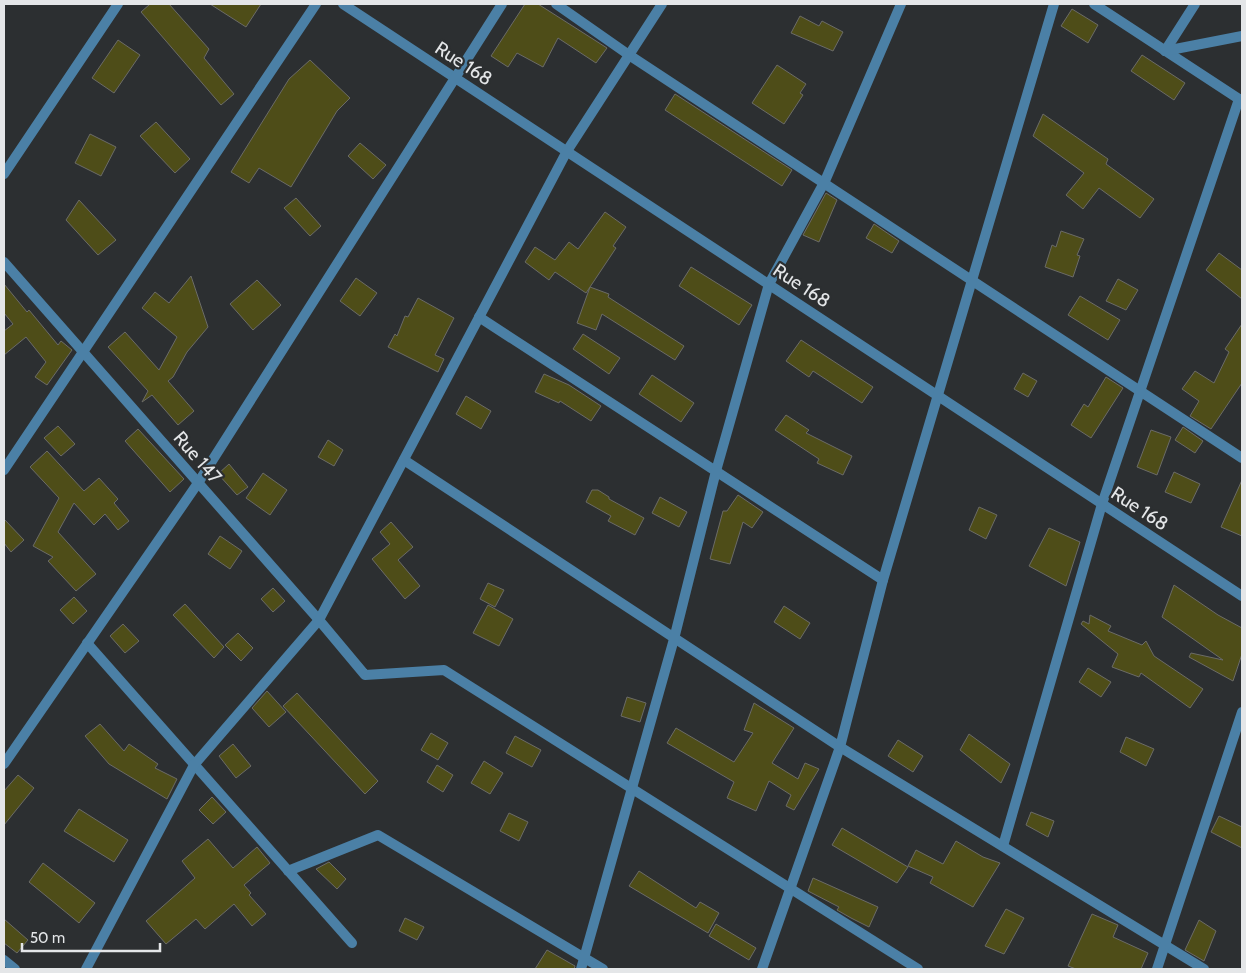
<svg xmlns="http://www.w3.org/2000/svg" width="1246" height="973" viewBox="0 0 1246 973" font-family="Cabin,sans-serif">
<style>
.building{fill:#4e4d18;stroke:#6b6b67}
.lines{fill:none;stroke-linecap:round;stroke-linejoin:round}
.street{stroke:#4b80a6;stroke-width:10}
.labels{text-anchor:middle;stroke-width:4.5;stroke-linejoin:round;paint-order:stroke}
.street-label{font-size:19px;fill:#e4e6e8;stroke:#2c2f31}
</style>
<rect width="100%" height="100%" fill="#2c2f31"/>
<g class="building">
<polygon points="150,4 169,4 209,49 204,58 234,94 221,105 141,12"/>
<polygon points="210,4 261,4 246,27"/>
<polygon points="525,4 538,4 607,48 596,63 558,38 543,67 517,53 508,67 491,56"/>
<polygon points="1072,9 1098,25 1088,43 1061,26"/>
<polygon points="800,16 819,26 822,21 843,32 833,51 791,33"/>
<polygon points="118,40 140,55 114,93 92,78"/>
<polygon points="1142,55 1185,83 1174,100 1131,71"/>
<polygon points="310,60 350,98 337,111 291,187 259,168 249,183 231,172 289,79"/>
<polygon points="777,65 806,84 800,93 803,95 784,124 752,103"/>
<polygon points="675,94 792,170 782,186 665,110"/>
<polygon points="1043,114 1108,159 1106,164 1154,199 1140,218 1099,188 1083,209 1066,195 1084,173 1033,136"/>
<polygon points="156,122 190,159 175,173 140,136"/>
<polygon points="90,134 116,147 101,176 75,163"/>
<polygon points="360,143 386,165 373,179 348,156"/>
<polygon points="826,193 837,200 819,242 803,235"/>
<polygon points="296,198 321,226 310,236 284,208"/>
<polygon points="79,200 116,240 98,255 66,220"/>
<polygon points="605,212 626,227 613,246 616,248 586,293 555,272 549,280 525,262 535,247 555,260 569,242 578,249"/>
<polygon points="874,224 899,241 892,253 866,238"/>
<polygon points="1061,231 1084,239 1077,255 1080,256 1073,277 1045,267 1052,245 1056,247"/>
<polygon points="1219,253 1242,270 1242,299 1206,270"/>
<polygon points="691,267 752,305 739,325 679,286"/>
<polygon points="191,276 208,327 187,352 173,377 168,381 194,411 178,425 152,395 142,402 148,391 108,347 125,332 159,370 177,337 142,308 155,292 169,303"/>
<polygon points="356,278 377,293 360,316 340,301"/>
<polygon points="1118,279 1138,290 1126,310 1106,301"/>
<polygon points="257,280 281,305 253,330 230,304"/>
<polygon points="4,284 27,312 29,310 58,345 61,341 72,350 47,385 35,377 46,362 26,337 4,355 4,331 13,324 4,313"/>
<polygon points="590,287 609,294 608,297 684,346 675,360 602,314 596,330 577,323"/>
<polygon points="1080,296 1120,320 1108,340 1068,315"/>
<polygon points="418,298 454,318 435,355 444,359 438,372 388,347 395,334 397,336 405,316 408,317"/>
<polygon points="1242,324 1242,383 1211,429 1190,416 1199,401 1182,389 1195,371 1214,383 1229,352 1225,349"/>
<polygon points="583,334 620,358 609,374 573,349"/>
<polygon points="801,340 873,387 862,403 813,371 809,377 786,361"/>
<polygon points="1023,373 1037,381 1028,397 1014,389"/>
<polygon points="544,374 569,385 601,406 591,421 560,401 559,403 535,392"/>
<polygon points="652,375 694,403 681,422 639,394"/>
<polygon points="1106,377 1123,388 1091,438 1071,425 1084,404 1088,407"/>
<polygon points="466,396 491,411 481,429 456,414"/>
<polygon points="786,415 809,430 806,433 852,456 843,475 817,463 819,459 775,430"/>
<polygon points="58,426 75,444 61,456 44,438"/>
<polygon points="1183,427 1203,441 1195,453 1175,440"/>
<polygon points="138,429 184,479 170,492 125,441"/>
<polygon points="1151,430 1171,437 1157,475 1137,467"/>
<polygon points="328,440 343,450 334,466 318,457"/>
<polygon points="47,451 84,491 99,478 118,499 114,503 129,521 118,530 105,514 94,525 74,503 58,532 96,574 76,591 48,561 53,557 33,546 59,498 30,467"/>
<polygon points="229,464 248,487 237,495 218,474"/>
<polygon points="1174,472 1200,484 1191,503 1165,492"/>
<polygon points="263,473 287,490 270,515 246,498"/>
<polygon points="1242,480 1242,536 1221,527"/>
<polygon points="592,490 598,490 609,497 609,499 644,518 635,535 608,521 611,516 586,502"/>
<polygon points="738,495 763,512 752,528 743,522 730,564 710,559 723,511 727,511"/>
<polygon points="660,497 687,512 679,527 652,513"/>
<polygon points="979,507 997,515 986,539 969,530"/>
<polygon points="4,519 24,540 11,552 4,543"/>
<polygon points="391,522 413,547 398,560 420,586 405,599 372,559 390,544 380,532"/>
<polygon points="1049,528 1080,542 1066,586 1029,566"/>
<polygon points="220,536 242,551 230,569 208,554"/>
<polygon points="488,583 504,590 495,607 480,599"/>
<polygon points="1174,585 1218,615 1242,628 1242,654 1233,681 1189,657 1191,653 1223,660 1162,617"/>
<polygon points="273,588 285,601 273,612 261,599"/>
<polygon points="74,597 87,611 73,624 60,610"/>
<polygon points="185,604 224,647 214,658 173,615"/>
<polygon points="488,605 513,619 499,646 473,633"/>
<polygon points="784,606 810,623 800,639 774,622"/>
<polygon points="1090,615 1111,626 1108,631 1142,645 1146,641 1154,656 1203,689 1190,708 1141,673 1139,677 1112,667 1118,654 1081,624 1083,621 1089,624"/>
<polygon points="123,624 139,641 125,653 110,636"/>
<polygon points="238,633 253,648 241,661 225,645"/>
<polygon points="1088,668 1111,682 1101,697 1079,682"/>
<polygon points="267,691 286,712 269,727 252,708"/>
<polygon points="297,693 378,781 365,794 283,706"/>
<polygon points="627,697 646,703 640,722 621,716"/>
<polygon points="754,703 794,728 772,763 798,779 805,763 819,769 794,810 786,806 791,795 769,781 756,811 727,798 734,782 667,743 676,728 734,762 753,733 744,730"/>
<polygon points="100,724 124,751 129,744 158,764 155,768 177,779 167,799 109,764 85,736"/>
<polygon points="431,733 448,743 438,760 421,750"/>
<polygon points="969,734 1010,764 1001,783 960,750"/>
<polygon points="515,736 541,750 532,767 506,753"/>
<polygon points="1126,737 1154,749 1146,766 1120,752"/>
<polygon points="898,740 923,756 913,772 888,756"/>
<polygon points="233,744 251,766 236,778 219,756"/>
<polygon points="484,761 503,773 490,794 471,783"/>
<polygon points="437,765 453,775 443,792 427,782"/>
<polygon points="18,775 34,788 4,825 4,791"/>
<polygon points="212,797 226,812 213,824 199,810"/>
<polygon points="79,809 128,840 114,862 64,831"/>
<polygon points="1031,812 1054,821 1048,837 1026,825"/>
<polygon points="509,813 528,822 519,841 500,831"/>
<polygon points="1219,816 1242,827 1242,848 1211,832"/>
<polygon points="842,828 908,867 897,883 832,845"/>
<polygon points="208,839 233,868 257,847 270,863 244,885 251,893 249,895 266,914 252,926 234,904 205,929 196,919 166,944 146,921 195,878 182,861"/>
<polygon points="956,841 983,857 1000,863 973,907 930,883 933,877 908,866 916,850 943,864"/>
<polygon points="329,862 346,879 337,889 316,869"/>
<polygon points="43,863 95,903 79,923 29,882"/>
<polygon points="639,871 696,908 700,902 719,913 708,933 629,886"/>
<polygon points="813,878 878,907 869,927 851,918 837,910 839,907 808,891"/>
<polygon points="1006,909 1024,918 1004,954 985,946"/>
<polygon points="1092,914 1118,925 1113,937 1148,953 1141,969 1076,969 1068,966"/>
<polygon points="405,918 424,927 417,940 399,931"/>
<polygon points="4,919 28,940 17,953 4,943"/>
<polygon points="1199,920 1216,931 1204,961 1185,950"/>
<polygon points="716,924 756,948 749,960 709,936"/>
<polygon points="547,950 575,966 574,969 535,969"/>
</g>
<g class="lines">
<g class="street">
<polyline points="343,4 1242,596"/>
<polyline points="556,4 629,55 1242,458"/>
<polyline points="1094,4 1242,101"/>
<polyline points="1165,51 1242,36"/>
<polyline points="1165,51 1195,4"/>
<polyline points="4,174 118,4"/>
<polyline points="4,262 319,620 365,675 444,670 918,969"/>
<polyline points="479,317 883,580"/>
<polyline points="404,460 840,747 1204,969"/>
<polyline points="4,470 316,4"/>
<polyline points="87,643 352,943"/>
<polyline points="4,764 198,483 502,4"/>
<polyline points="1003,846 1102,504 1239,99"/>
<polyline points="288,871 378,835 603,969"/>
<polyline points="4,960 15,969"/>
<polyline points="86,969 194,765 319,620 567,151 662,4"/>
<polyline points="581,969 674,639 716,471 769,284 825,181 901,4"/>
<polyline points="762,969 840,747 883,580 1054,4"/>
<polyline points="1157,969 1242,712"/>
</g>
</g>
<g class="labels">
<g class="street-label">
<text transform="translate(464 63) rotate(33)" y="7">Rue 168</text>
<text transform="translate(802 285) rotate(33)" y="7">Rue 168</text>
<text transform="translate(198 457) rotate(49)" y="7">Rue 147</text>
<text transform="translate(1140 508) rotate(33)" y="7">Rue 168</text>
</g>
</g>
<rect width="1246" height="973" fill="none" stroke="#e4e6e8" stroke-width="10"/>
<path d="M22 943v8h138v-8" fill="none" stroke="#e4e6e8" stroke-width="2.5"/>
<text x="30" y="943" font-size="15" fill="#e4e6e8" stroke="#2c2f31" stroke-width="4" paint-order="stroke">50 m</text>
</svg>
